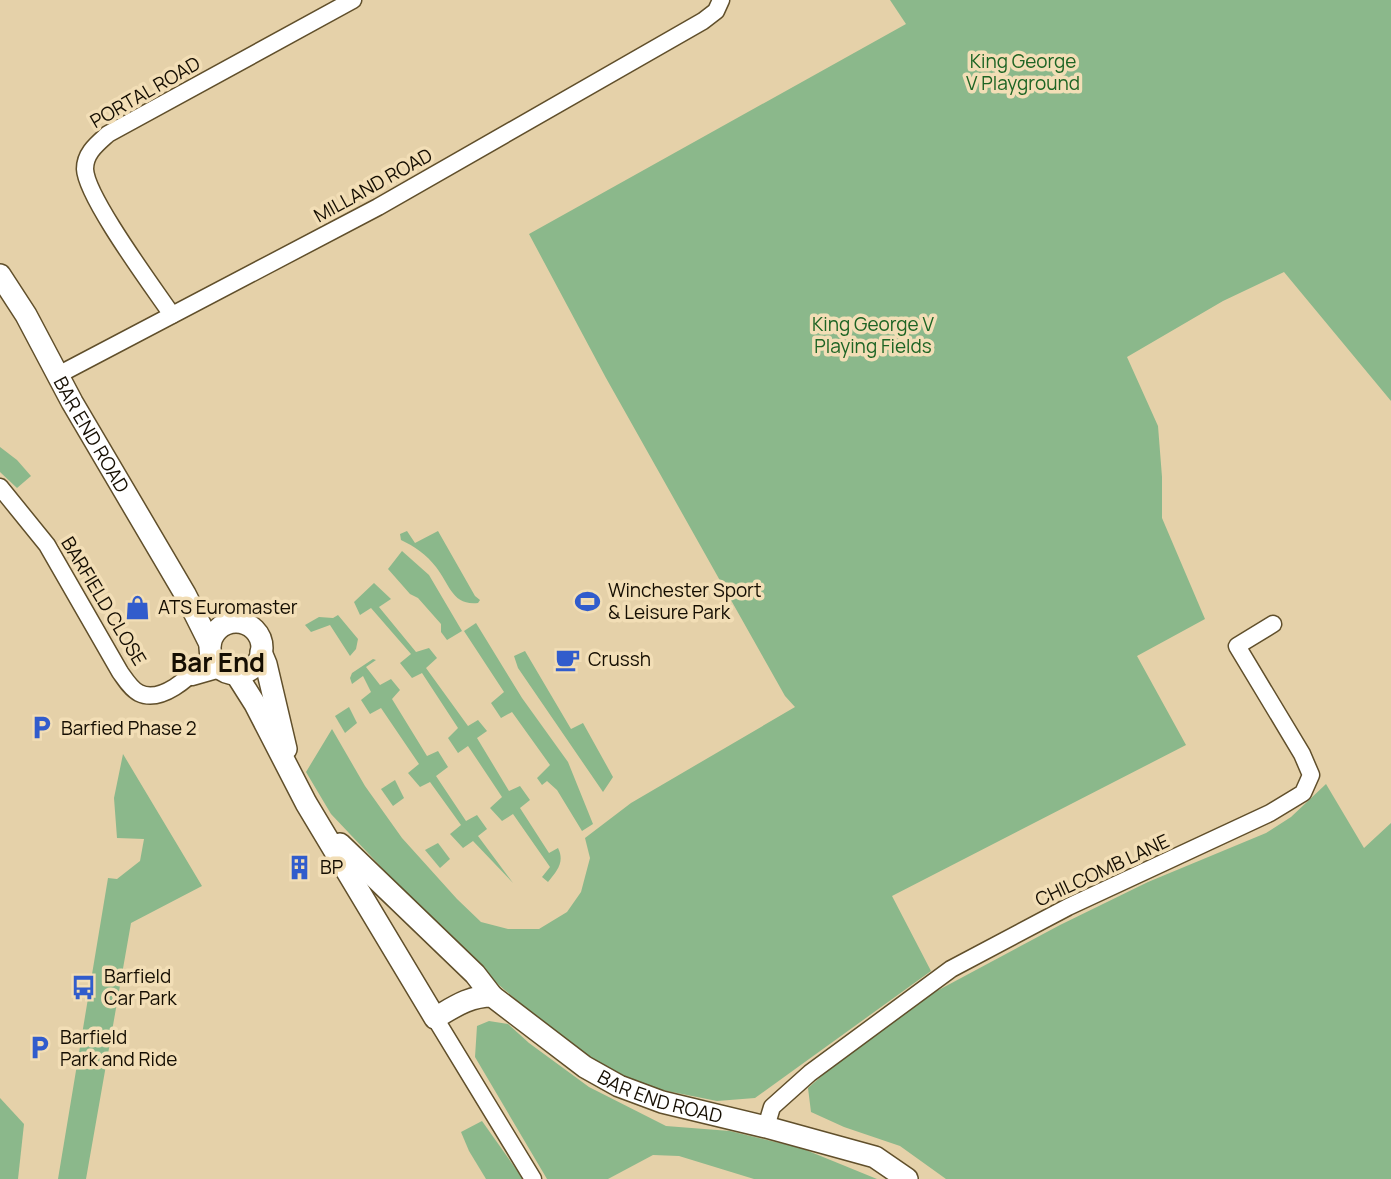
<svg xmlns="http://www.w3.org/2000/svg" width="1391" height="1179" viewBox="0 0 1391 1179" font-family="Manrope,sans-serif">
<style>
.green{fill:#8bb88b}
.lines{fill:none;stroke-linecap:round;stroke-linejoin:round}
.minor-casing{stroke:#604f2b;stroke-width:19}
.secondary-casing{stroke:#604f2b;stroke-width:24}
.minor{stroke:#fff;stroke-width:16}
.secondary{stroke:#fff;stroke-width:21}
.labels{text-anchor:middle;stroke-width:7;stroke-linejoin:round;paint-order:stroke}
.park-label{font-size:19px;fill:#1d6424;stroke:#f2deb6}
.street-label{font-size:19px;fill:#150e02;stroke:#f2deb6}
.poi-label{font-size:19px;fill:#150e02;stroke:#f2deb6;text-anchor:start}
.district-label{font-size:26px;font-weight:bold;fill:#150e02;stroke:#f2deb6}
</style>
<rect width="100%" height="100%" fill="#e5d1a9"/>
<g class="green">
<polygon points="890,0 1391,0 1391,401 1284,272 1223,301 1127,357 1158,426 1162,477 1162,518 1205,619 1137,656 1186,745 892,896 931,971 755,1098 717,1101 652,1088 584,1058 493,980 401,888 331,814 306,772 332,729 365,786 402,838 457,899 481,922 508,929 539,929 567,912 581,892 590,858 585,838 631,803 795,707 785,696 606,378 529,234 906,24"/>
<polygon points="0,447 17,460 31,476 17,488 0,472"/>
<path d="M 407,531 L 415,543 L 438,531 L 475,596 L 480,600 L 478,603 C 452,606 449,583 436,567 C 427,555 414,546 401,540 L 400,534 Z"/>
<polygon points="402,551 429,575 462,631 447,640 441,632 441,624 418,598 410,594 388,569"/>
<path d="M 374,583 L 391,599 L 379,607 L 416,652 L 429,648 L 437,658 L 426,668 L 468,726 L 478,720 L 487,731 L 477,738 L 509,791 L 520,786 L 530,800 L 520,808 L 549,853 L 558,848 C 565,862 557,871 548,882 L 542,877 L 550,867 L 513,814 L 502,821 L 490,808 L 502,797 L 468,746 L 458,753 L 448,738 L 458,728 L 422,673 L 412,678 L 400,663 L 411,654 L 371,608 L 360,615 L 354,602 Z"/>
<polygon points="338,615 358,639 356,649 350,656 330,625 311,632 305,625 319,617 333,618"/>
<polygon points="476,623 522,698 568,762 593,824 582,831 557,790 547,781 542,785 537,778 550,765 512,712 501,718 491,703 504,692 464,631"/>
<polygon points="525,651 571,729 583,723 613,777 603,792 518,668 514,656"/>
<polygon points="373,659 376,660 366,667 380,685 391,679 400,690 392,699 427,756 438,751 448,767 436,776 466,821 477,815 487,829 478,836 513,883 473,841 463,848 450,834 461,825 430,782 420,787 408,773 419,764 381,708 370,714 361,700 371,692 363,676 352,684 350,678 352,673"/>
<polygon points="349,707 357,723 345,733 335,716"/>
<polygon points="123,754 202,886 131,923 86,1179 58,1179 108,878 117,879 140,861 144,839 117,838 114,798"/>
<polygon points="395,780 404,798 393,806 381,789"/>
<polygon points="1326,784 1364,848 1391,823 1391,1179 946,1179 900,1146 844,1127 811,1112 808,1088 890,1016 1060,925 1148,882 1266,833 1291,817"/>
<polygon points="438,843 450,859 440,868 425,850"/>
<polygon points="489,1021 508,1024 529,1043 589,1087 666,1126 730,1131 801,1148 877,1179 754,1179 679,1156 653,1155 608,1179 547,1179 475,1057 477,1026"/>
<polygon points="0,1098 24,1124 18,1179 0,1179"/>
<polygon points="482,1121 523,1179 486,1179 469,1151 461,1132"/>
</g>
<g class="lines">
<defs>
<g id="minor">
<path d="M 172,315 C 153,287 86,197 85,169 C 85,153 97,144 108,134 L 353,0"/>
<polyline points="58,375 378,207 703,21 716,11 721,0"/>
<path d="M 0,487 L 47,545 L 120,672 C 125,679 131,689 139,693 C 164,705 195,671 211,656"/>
<polyline points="192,677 220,669"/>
<polyline points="435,1018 533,1179"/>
<polyline points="766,1127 772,1107 810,1073 951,969 1068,907 1270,813 1303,793 1311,775 1302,754 1237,646 1273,624"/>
</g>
<g id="secondary">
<path id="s1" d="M 0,275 L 26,315 L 72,402 L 185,594 L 210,644"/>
<circle cx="236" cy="648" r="26"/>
<polyline points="261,652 266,664 286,749"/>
<path id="s2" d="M 236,674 L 255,704 L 306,803 L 435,1018 C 454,1007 469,996 492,996 L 585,1067 L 619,1086 L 662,1102 L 766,1127 L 875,1157 L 907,1179"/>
<polyline points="340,844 475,974 492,996"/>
</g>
</defs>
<use href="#minor" class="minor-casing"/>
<use href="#secondary" class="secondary-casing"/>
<use href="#minor" class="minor"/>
<use href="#secondary" class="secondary"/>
</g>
<defs>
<symbol id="stadium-bare" viewBox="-9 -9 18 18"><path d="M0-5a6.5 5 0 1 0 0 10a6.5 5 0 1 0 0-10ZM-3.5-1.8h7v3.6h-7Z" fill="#315ccc" stroke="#f2deb6" stroke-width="2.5" paint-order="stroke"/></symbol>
<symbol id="shop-bare" viewBox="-9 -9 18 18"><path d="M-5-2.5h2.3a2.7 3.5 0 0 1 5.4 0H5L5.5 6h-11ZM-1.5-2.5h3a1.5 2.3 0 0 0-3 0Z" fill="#315ccc" stroke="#f2deb6" stroke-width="2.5" paint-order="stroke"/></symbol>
<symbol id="cafe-bare" viewBox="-9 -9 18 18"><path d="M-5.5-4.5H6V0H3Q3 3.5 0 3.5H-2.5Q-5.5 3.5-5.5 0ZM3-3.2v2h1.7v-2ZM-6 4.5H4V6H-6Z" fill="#315ccc" stroke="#f2deb6" stroke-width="2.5" paint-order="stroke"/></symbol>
<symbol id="parking-bare" viewBox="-9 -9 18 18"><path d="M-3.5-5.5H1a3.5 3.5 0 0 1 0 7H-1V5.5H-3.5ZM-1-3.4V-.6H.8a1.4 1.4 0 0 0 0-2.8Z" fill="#315ccc" stroke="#f2deb6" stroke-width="2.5" paint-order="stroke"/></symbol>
<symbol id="building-bare" viewBox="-9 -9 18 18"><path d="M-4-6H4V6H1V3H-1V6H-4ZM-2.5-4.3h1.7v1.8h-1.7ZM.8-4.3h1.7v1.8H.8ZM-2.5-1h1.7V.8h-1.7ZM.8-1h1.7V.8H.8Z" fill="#315ccc" stroke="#f2deb6" stroke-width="2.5" paint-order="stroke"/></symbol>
<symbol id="bus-bare" viewBox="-9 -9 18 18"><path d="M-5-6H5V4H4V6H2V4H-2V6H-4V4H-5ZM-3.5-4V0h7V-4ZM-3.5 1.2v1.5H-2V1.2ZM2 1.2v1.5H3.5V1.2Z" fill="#315ccc" stroke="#f2deb6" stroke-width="2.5" paint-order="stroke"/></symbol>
</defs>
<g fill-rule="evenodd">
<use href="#stadium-bare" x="570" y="584" width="35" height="35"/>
<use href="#shop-bare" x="120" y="590" width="35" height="35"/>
<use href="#cafe-bare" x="550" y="642" width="35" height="35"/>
<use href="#parking-bare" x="24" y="710" width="35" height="35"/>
<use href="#building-bare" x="282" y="850" width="35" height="35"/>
<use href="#bus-bare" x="66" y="970" width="35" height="35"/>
<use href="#parking-bare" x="22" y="1030" width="35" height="35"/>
</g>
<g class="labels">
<g class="park-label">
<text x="1023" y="68">King George<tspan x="1023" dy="22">V Playground</tspan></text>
<text x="873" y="331">King George V<tspan x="873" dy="22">Playing Fields</tspan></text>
</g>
<g class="street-label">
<text transform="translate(145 92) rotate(-30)" y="7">PORTAL ROAD</text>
<text transform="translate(373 185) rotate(-29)" y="7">MILLAND ROAD</text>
<text dy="7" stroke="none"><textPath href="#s1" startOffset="184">BAR END ROAD</textPath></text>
<text transform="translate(104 601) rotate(59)" y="7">BARFIELD CLOSE</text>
<text transform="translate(1102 870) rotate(-25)" y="7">CHILCOMB LANE</text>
<text dy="7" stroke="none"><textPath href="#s2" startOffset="658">BAR END ROAD</textPath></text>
</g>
<g class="poi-label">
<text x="608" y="597">Winchester Sport<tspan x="608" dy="22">&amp; Leisure Park</tspan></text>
<text x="158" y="614">ATS Euromaster</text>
<text x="588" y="666">Crussh</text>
<text x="61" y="735">Barfied Phase 2</text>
<text x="320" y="874">BP</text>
<text x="104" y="983">Barfield<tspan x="104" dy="22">Car Park</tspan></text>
<text x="60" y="1044">Barfield<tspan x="60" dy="22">Park and Ride</tspan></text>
</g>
<g class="district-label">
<text x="218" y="672">Bar End</text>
</g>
</g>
</svg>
